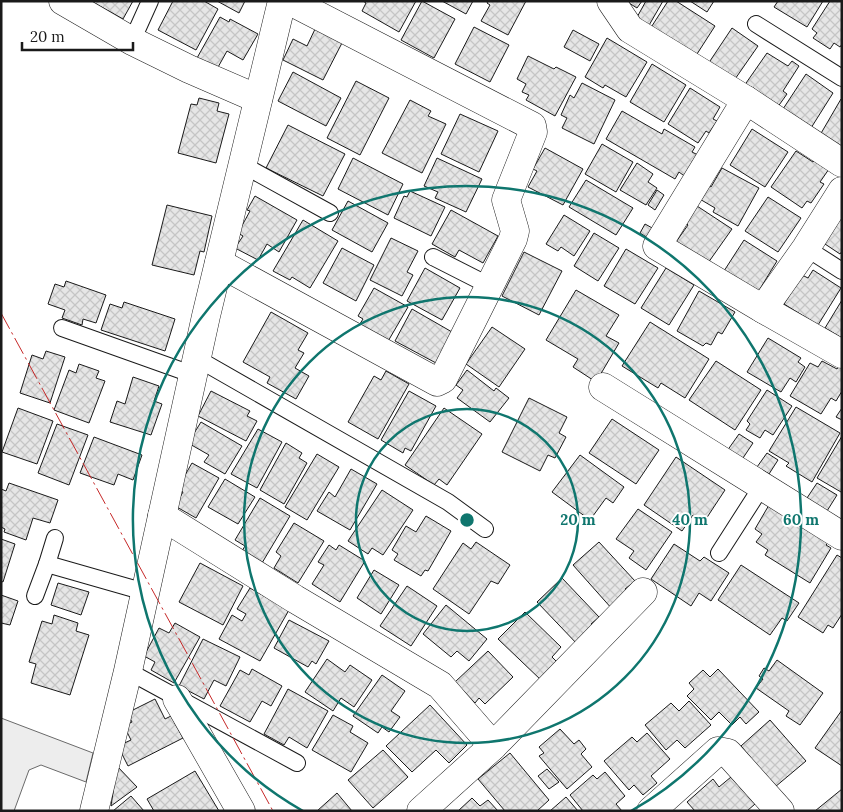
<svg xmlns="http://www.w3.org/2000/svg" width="843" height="812" viewBox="0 0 843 812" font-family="Lora,serif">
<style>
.parking{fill:#ededed;stroke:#6a6a6a}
.building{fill:url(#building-cross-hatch);stroke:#1a1a1a}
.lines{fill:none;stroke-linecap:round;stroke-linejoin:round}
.lane-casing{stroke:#1a1a1a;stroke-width:18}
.street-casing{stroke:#1a1a1a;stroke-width:29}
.lane{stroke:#fff;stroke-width:16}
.street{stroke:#fff;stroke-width:28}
.power{stroke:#c62828;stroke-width:1;stroke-dasharray:18 4 2.5 4;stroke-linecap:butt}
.ring{fill:none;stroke:#0f766e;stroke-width:2.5}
.centre{fill:#0f766e;stroke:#fff;stroke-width:2.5}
.ring-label{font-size:15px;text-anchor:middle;font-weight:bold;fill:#0f766e;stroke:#fff;stroke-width:4;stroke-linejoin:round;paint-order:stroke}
</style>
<defs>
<pattern id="building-cross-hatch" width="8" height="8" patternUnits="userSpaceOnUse" patternTransform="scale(1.25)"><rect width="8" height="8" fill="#e6e6e6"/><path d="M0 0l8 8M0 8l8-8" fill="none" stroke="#c5c5c5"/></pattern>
</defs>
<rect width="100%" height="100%" fill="#fff"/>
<polygon class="parking" points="1,718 93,753 86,782 41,765 29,770 14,811 1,811"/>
<g class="building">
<polygon points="91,1 133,1 123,19"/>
<polygon points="173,1 204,1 218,9 196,50 158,30"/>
<polygon points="217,1 245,1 239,13"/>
<polygon points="363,1 416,1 399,32 362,11 366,3"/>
<polygon points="422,1 455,19 434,58 401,40"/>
<polygon points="442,1 473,1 466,14"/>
<polygon points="488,1 526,1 508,35 481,21 490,5 487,3"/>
<polygon points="629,1 642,1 637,8 629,3"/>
<polygon points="646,1 663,1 648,27 636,19"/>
<polygon points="668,1 676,1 715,26 697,54 650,29"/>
<polygon points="690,1 714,1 707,12"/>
<polygon points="778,1 823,1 807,27 774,7"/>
<polygon points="830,1 842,1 842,44 840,47 834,43 830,49 813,38 817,33 812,29"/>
<polygon points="220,17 229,22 230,19 258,34 243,60 227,51 217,69 197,58"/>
<polygon points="316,27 343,41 323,80 283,60 293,39 307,46"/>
<polygon points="474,27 509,45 490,82 455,64"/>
<polygon points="732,28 758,46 733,82 708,64"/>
<polygon points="573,30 599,44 590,61 564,47"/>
<polygon points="607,38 647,62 626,97 605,85 603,88 585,77"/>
<polygon points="767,53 788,66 792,61 799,66 783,91 787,94 777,108 744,86"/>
<polygon points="528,56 554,69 556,67 576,77 555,116 526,100 529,95 522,92 526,84 517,79"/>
<polygon points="652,64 686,85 664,122 630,102"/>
<polygon points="293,72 341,98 326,126 278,101"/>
<polygon points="806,74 833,93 811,128 783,109"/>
<polygon points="356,81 389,98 360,155 327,138"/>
<polygon points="582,83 615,100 594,144 562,128 567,118 561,115 570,95 574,98"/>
<polygon points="690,88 720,107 713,119 717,121 709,133 706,131 698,143 668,124"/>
<polygon points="199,98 219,103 217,111 229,114 216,163 178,153 191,104 197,105"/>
<polygon points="841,99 842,99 842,148 820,135"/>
<polygon points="410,100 431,111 428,116 446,124 422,173 382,153"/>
<polygon points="622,111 662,134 664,129 695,147 692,152 700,156 687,178 679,172 675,179 606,139"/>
<polygon points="460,114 498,131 479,172 441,154"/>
<polygon points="288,125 345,154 323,196 266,168"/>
<polygon points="752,129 788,152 765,187 730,165"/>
<polygon points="602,144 633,162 616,192 585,174"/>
<polygon points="545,148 583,169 563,205 528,187 537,171 533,169"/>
<polygon points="796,151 813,162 815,160 829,169 820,182 824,184 811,203 807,201 802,208 771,187"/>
<polygon points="353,158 403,184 388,215 338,189"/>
<polygon points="437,158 482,179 466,212 435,198 438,192 424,186"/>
<polygon points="637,163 653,174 648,182 657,188 646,205 620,190"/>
<polygon points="722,168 759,188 738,226 713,212 715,208 698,198 706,184 711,187"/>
<polygon points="586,180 633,208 616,235 569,207"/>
<polygon points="657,190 664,195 655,210 648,205"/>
<polygon points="410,191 445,207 431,236 394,218 404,196 407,197"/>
<polygon points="255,196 297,220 279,252 267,244 258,260 235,248 243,236 238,233 250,211 247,210"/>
<polygon points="768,197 801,218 778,252 745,231"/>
<polygon points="348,201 388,223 372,252 332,230"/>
<polygon points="167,205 212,216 204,252 200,251 194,275 152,265"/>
<polygon points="697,206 732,229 708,263 676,242 688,225 686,223"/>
<polygon points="451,210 498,236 483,263 459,250 455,257 432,244"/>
<polygon points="842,211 842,251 840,254 822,242"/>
<polygon points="564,215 590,231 574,256 561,247 558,251 546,244"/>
<polygon points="303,220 338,241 310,288 292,277 290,280 273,271"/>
<polygon points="645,224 654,229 648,238 640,233"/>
<polygon points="594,233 619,248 598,281 574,266"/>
<polygon points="391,238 418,251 407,272 413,275 402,296 370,280"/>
<polygon points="744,240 777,261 758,292 724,271"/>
<polygon points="342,248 374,265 356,301 323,283"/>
<polygon points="626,249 658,268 635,304 604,286"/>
<polygon points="524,252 562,271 539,315 502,296"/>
<polygon points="425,268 460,288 442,320 407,301"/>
<polygon points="666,268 694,285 669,325 641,308"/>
<polygon points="813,270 841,288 818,325 784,304 802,275 808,278"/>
<polygon points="66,281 106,295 96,323 83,319 82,325 62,318 65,310 48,304 55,284 64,287"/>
<polygon points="374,288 408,307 387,343 358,327 363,319 358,316"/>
<polygon points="576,290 619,315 606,336 619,343 596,382 573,367 578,359 546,340"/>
<polygon points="699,291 735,312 722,334 718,332 711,345 706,343 703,346 677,331"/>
<polygon points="842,300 842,338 825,328"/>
<polygon points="124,302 175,319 165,351 101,330 110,304 122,308"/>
<polygon points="412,309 452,332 436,363 395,341"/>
<polygon points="271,312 308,333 298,350 304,353 295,368 309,376 296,399 267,383 270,377 243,362"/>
<polygon points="650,322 709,359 685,398 661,383 658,388 622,366"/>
<polygon points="492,327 525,349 499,387 466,364"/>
<polygon points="768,338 801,358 798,362 805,367 796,382 790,378 781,392 747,372"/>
<polygon points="46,351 65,357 50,403 20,393 32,355 43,359"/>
<polygon points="716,361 761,390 735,430 689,400"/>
<polygon points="822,361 837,369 839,366 842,367 842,391 836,401 831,398 821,414 790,396 810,363 818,367"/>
<polygon points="79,364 99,371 96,378 105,381 89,423 54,410 69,370 76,373"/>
<polygon points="467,370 494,391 496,388 509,398 490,422 457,398 463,390 456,385"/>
<polygon points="386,371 409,384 378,439 348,422 374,376 381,380"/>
<polygon points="133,377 159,386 154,401 162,404 151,435 110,422 117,401 125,404"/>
<polygon points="767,390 792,406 773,435 765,430 760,438 746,430 750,424 747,421"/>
<polygon points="211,391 250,411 247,416 257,421 246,441 198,416"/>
<polygon points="409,391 436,406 411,451 405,448 403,453 381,440"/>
<polygon points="529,398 567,417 559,433 566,437 555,458 548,455 540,471 502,452"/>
<polygon points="796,407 840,433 812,482 786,466 789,463 769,451"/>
<polygon points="18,408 53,421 37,464 2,452"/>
<polygon points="444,408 482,434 447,485 439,479 434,485 405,465"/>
<polygon points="842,408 842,420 836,417"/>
<polygon points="612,419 659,450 636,484 589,453"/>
<polygon points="201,422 242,446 225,474 204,462 209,455 188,443"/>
<polygon points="57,424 88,435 69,485 38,473"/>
<polygon points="258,429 282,442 257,488 231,474"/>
<polygon points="739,434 753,443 741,461 727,451"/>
<polygon points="842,436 842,492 841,492 817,478"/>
<polygon points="94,437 142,455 133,480 118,474 114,485 80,473"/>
<polygon points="286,443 302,453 299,458 307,463 284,504 260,490"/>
<polygon points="767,453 778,460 769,474 757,467"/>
<polygon points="317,454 339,467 307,520 285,507"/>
<polygon points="580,455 624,487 613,503 606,498 590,520 552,492"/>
<polygon points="676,457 725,490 704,522 693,515 682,531 644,505"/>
<polygon points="192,463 219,478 196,518 175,506 183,492 177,489"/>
<polygon points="351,469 377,484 350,530 317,511 329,492 335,497"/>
<polygon points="225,479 255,497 238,524 208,507"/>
<polygon points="9,483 58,500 50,523 33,518 26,540 4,532 5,529 1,527 1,489 6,491"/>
<polygon points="817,483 837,495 827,511 807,498"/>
<polygon points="382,490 413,510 383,555 372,548 368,554 348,541"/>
<polygon points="260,498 290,516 262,563 242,551 245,546 235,540"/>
<polygon points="769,505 829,542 826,545 831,548 810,583 765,555 768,550 756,542 762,534 755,529"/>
<polygon points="638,509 672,532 646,570 629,558 634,551 616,539"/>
<polygon points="426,516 451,531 428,571 425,570 421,576 394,560 398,554 392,550 406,526 416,532"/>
<polygon points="294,523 324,541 298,583 274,568 281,556 276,552"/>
<polygon points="1,539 15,544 3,582 1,581"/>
<polygon points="476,542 510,565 498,584 491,581 469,614 433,589 463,543 471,549"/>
<polygon points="599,542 635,581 625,589 630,595 613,610 573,565"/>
<polygon points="674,544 700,561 704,557 729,573 711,601 699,593 691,606 651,579"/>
<polygon points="329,545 336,550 339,545 365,561 340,602 312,584 324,565 318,562"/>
<polygon points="837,555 842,558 842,614 833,628 828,625 823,633 798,617"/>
<polygon points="200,563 243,586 223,625 179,602"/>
<polygon points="741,565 799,603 787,621 782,618 770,635 718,600"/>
<polygon points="374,570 399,585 381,614 357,598"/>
<polygon points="562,578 599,617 591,624 596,630 579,646 537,602"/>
<polygon points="58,583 89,592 81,615 51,605"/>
<polygon points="407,586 437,606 411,646 380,626"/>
<polygon points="250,588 289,610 260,661 219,639 232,615 242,621 246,614 237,609"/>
<polygon points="1,595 18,601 10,625 1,623"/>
<polygon points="446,605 487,639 469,661 457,651 451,657 423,634"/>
<polygon points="525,612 561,647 552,657 559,664 542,681 498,639"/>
<polygon points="54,615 78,623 76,631 89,635 70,695 31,683 36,664 29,662 42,621 52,624"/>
<polygon points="289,620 329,641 316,664 312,661 308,667 274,648"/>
<polygon points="175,623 200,637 174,683 151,670 155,662 144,656 159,628 169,633"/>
<polygon points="203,639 240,657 226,686 214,680 204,699 179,686"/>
<polygon points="488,651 513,677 485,704 479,698 475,703 455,682"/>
<polygon points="327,659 345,672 350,665 372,680 354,707 341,698 333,711 305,692"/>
<polygon points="777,660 823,693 800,725 786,716 789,711 756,688 763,679 759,676 764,668 769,671"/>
<polygon points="252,669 282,686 271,706 262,701 250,722 220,706 240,670 249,675"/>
<polygon points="718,669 759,712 746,724 740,717 732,725 719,712 711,720 687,696 694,689 689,683 703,670 710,677"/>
<polygon points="382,675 405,691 391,711 400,717 389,732 382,727 378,733 353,716"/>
<polygon points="288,689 328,711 307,748 289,737 284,745 264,734"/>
<polygon points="155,699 165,719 171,716 183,738 128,766 118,746 131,740 124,726 132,722 127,713"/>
<polygon points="689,701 711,725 685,748 677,740 666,750 645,725 671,703 679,711"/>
<polygon points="430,705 467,745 449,763 436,750 412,772 386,746"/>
<polygon points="842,710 842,766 815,748"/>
<polygon points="333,715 353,726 350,732 368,743 351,772 312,750"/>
<polygon points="770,720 806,761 775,787 741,746"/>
<polygon points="560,729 574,744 579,740 586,749 581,754 592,767 567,789 539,756 544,753 539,747"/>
<polygon points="647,733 670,759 651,776 657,783 643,795 634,785 629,790 604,761 632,737 637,742"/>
<polygon points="383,750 408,777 373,808 348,780"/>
<polygon points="510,753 549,800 537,811 505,811 478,779"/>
<polygon points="117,766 137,787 111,806"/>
<polygon points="547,769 559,782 549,789 538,776"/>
<polygon points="195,771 219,811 154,811 147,799"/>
<polygon points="605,772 625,796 616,804 622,811 583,811 570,795 593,775 597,779"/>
<polygon points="731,777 755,804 747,811 695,811 687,802 713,779 719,787"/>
<polygon points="842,789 842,811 815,811"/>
<polygon points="337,793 352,811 317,811"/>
<polygon points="131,796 144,811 113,811"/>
<polygon points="566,797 578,811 550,811"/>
<polygon points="472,798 480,806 488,800 498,811 458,811"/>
</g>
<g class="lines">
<defs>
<g id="lane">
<polyline points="756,24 842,78"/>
<polyline points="132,41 150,1"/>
<polyline points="243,165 330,213"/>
<polyline points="806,248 842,271"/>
<polyline points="433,257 490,286"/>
<polyline points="62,328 194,375"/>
<polyline points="198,359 448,502 485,529"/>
<polyline points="719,553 762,486"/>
<polyline points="47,564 145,592"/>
<polyline points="35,596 47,564 55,538"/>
<polyline points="128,671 297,763"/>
</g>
<g id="street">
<polyline points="63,1 132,41 189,69 258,99"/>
<polyline points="611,1 630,29 746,100 842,163"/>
<polyline points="746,100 657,246 763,309 842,354"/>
<polyline points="219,263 437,382 443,379 513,239 515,231 506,200 533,132 532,126 290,1"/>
<polyline points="763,309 806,248 842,191"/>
<polyline points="603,387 842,536"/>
<polyline points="162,516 295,599 440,685 493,746 421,811"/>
<polyline points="177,699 241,811"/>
<polyline points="493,746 643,592"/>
<polyline points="94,811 128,671 206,316 282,1"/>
<polyline points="651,811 718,751 728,753 780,811"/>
</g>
</defs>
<use href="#lane" class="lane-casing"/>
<use href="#street" class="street-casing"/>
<use href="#lane" class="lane"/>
<use href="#street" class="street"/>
<polyline class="power" points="1,313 273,811"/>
</g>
<g class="ring">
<circle cx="467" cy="520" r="111"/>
<circle cx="467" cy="520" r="223"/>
<path d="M303 811A334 334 0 1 1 631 811"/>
</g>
<circle cx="467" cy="520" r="8" class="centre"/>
<g class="ring-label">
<text x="578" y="525">20 m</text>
<text x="690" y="525">40 m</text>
<text x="801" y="525">60 m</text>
</g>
<rect width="843" height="812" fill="none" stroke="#1a1a1a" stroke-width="5"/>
<path d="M22 42v8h111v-8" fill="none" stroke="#1a1a1a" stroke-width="2.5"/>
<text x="30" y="42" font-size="15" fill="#1a1a1a" stroke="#ffffff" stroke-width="4" paint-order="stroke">20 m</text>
</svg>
